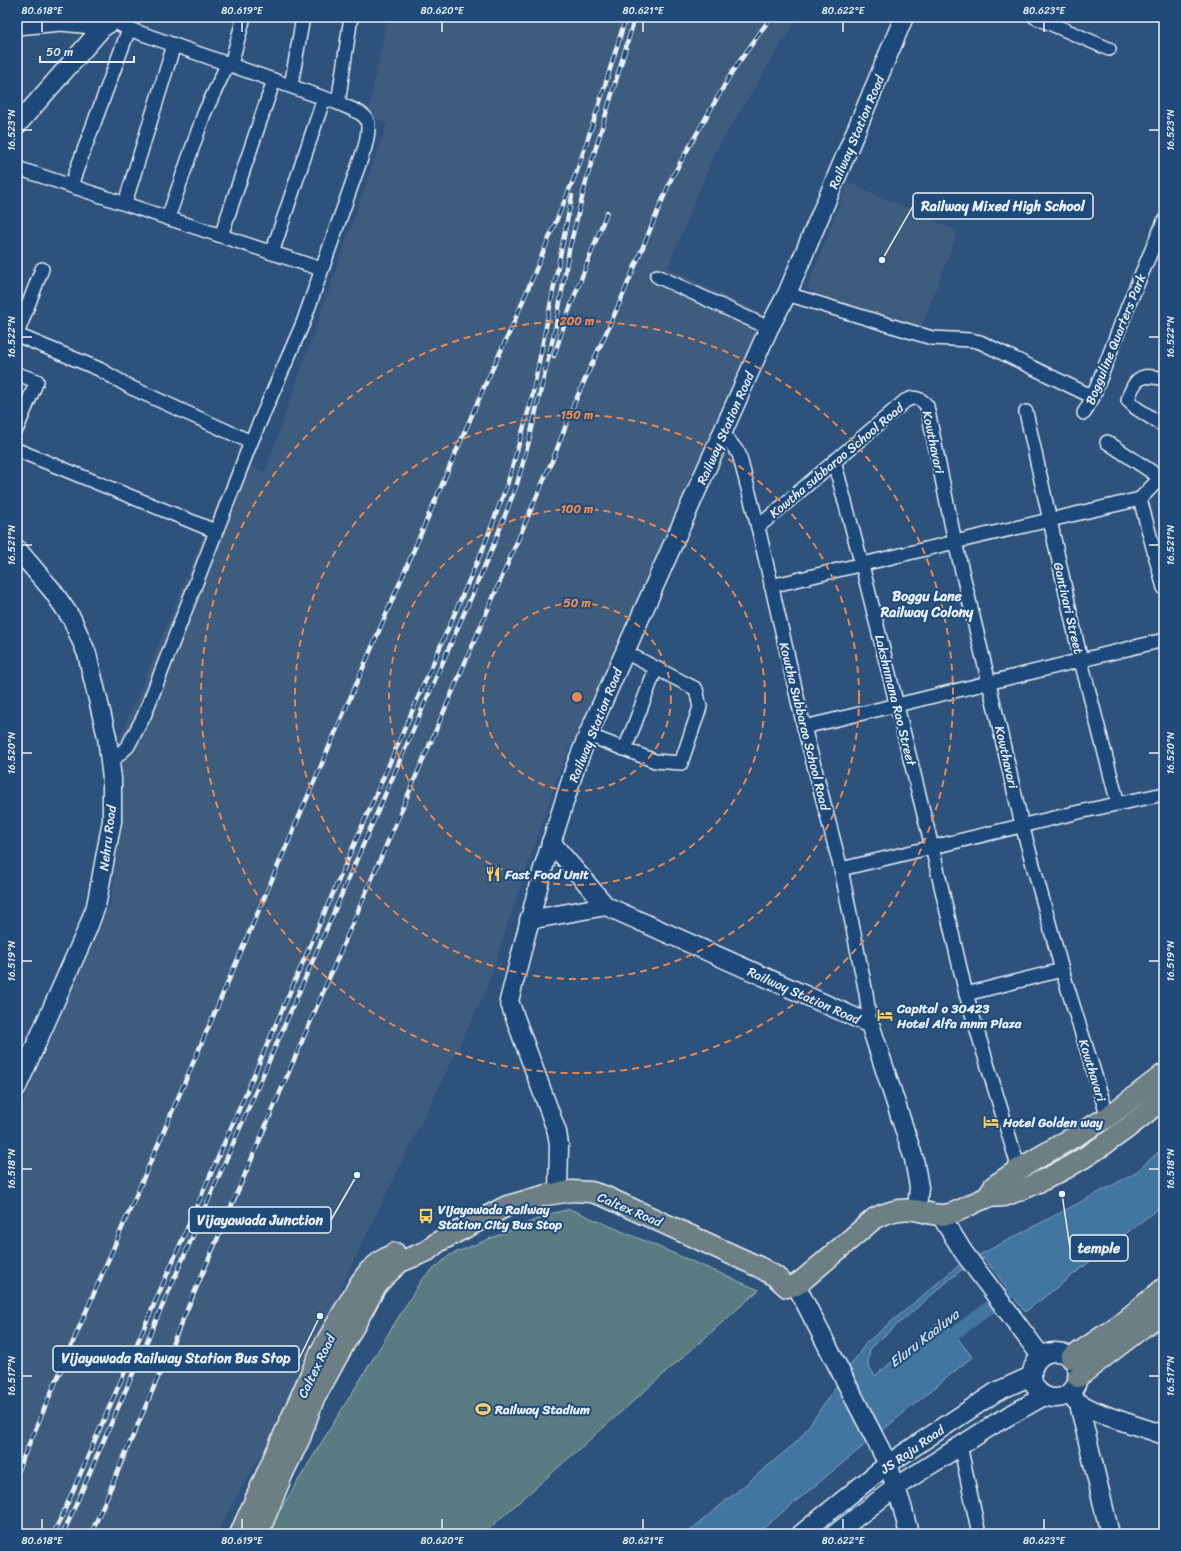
<svg xmlns="http://www.w3.org/2000/svg" width="1181" height="1551" viewBox="0 0 1181 1551" font-family="Sriracha,sans-serif">
<style>
.built{fill:#3e5b7e}
.green{fill:#587c81;stroke:#a0b6bc}
.water{fill:#4375a0;stroke:#85a7c3}
.lines{fill:none;stroke-linecap:round;stroke-linejoin:round}
.canal{stroke:#4375a0;stroke-width:13}
.street-casing{stroke:#e8f1f8;stroke-width:16}
.secondary-casing{stroke:#e8f1f8;stroke-width:21}
.primary-casing{stroke:#e8f1f8;stroke-width:23}
.street{stroke:#1f4a7a;stroke-width:13}
.secondary{stroke:#1f4a7a;stroke-width:18}
.primary{stroke:#6d7e84;stroke-width:20}
.rail-casing{stroke:#e8f1f8;stroke-width:4.5}
.rail{stroke:#1f4a7a;stroke-width:3;stroke-dasharray:9;stroke-linecap:butt}
.ticks{fill:none;stroke:#e8f1f8;stroke-width:1.5}
.ring{fill:none;stroke:#e88753;stroke-width:2;stroke-dasharray:7 5}
.labels{text-anchor:middle;stroke-width:4;stroke-linejoin:round;paint-order:stroke}
.street-label{font-size:13px;fill:#e8f1f8;stroke:#1f4a7a}
.poi-label{font-size:13px;font-weight:bold;fill:#e8f1f8;stroke:#1f4a7a;text-anchor:start}
.neighbourhood-label{font-size:14px;font-weight:bold;fill:#e8f1f8;stroke:#1f4a7a}
.water-label{font-size:14px;font-style:italic;fill:#cfdeeb;stroke:#1f4a7a}
.centre{fill:#e88753;stroke:#1f4a7a;stroke-width:2}
.ring-label{font-size:12px;text-anchor:middle;font-weight:bold;fill:#e88753;stroke:#1f4a7a;stroke-width:4;stroke-linejoin:round;paint-order:stroke}
.leader{fill:none;stroke:#e8f1f8;stroke-width:1.5}
.callout-dot{fill:#e8f1f8;stroke:#1f4a7a;stroke-width:1.5}
.callout{fill:#1f4a7a;stroke:#e8f1f8;stroke-width:1.5}
.callout-label{font-size:14px;text-anchor:middle;font-weight:bold;fill:#e8f1f8}
.neatline{fill:none;stroke:#e8f1f8;stroke-width:1.5}
.ticks-label{font-size:10px;text-anchor:middle;fill:#e8f1f8}
</style>
<rect width="100%" height="100%" fill="#2d527c"/>
<filter id="ink" filterUnits="userSpaceOnUse"><feTurbulence type="fractalNoise" baseFrequency=".025" numOctaves="2"/><feDisplacementMap in="SourceGraphic" scale="8" xChannelSelector="R" yChannelSelector="G"/><feConvolveMatrix kernelMatrix="1 2 1 2 8 2 1 2 1" color-interpolation-filters="sRGB"/></filter>
<g filter="url(#ink)">
<g class="built">
<polygon points="387,17 798,17 714,154 668,268 767,316 560,770 485,993 355,1258 289,1405 216,1534 187,1534 185,1532 184,1534 17,1534 17,1116 111,901 123,806 120,737 235,460 265,472 387,124 368,114"/>
<polygon points="848,182 958,231 918,336 807,289"/>
</g>
<polygon class="green" points="570,1209 759,1290 484,1533 280,1534 269,1528 422,1279 450,1255 550,1214"/>
<polygon class="water" points="1164,1147 1164,1204 1025,1312 984,1258 961,1270 870,1348 868,1365 875,1376 943,1319 972,1357 756,1534 686,1534 799,1440 866,1343 959,1265 989,1250 1134,1174"/>
<g class="lines">
<polyline class="canal" points="940,1344 1024,1282"/>
<defs>
<g id="street">
<polyline points="1035,17 1109,49"/>
<polyline points="17,28 61,24 102,28"/>
<polyline points="231,64 244,17"/>
<polyline points="291,86 303,17"/>
<polyline points="338,103 351,17"/>
<polyline points="17,168 321,269"/>
<polyline points="71,185 129,29"/>
<polyline points="125,203 174,45"/>
<polyline points="168,218 204,114 228,63"/>
<polyline points="221,236 274,80"/>
<polyline points="272,253 324,98"/>
<polyline points="657,276 769,328"/>
<polyline points="787,294 932,338 971,340 980,342 1093,397"/>
<polyline points="17,334 42,269"/>
<polyline points="17,335 99,369 132,388 251,442"/>
<polyline points="17,374 37,381 17,428"/>
<path d="M 1164,379 C 1150,376 1140,373 1133,387 C 1130,392 1129,395 1128,400 L 1136,408 L 1164,426"/>
<polyline points="1026,412 1081,661 1118,804"/>
<polyline points="1084,413 1093,397 1128,306 1164,221"/>
<polyline points="723,433 739,454 758,527 804,727 841,869 866,993 870,1024"/>
<polyline points="1107,442 1164,480"/>
<polyline points="17,450 215,531"/>
<polyline points="834,461 862,565 932,847 966,994 1019,1169"/>
<polyline points="1161,477 1140,499 1164,588"/>
<path d="M 758,527 L 905,401 C 914,396 920,397 927,406 L 955,542 L 989,683 L 1022,825 L 1062,970 L 1108,1117"/>
<polyline points="771,586 955,542 1140,499"/>
<polyline points="804,727 897,705 1164,640"/>
<polyline points="588,735 655,761 681,763 700,707 696,689 625,652"/>
<polyline points="625,749 656,668"/>
<path d="M 110,763 L 128,746 L 144,716 L 251,442 L 303,323 L 365,147 C 373,113 366,116 338,103 L 129,29 L 119,24 L 116,17"/>
<polyline points="841,869 1079,812 1164,794"/>
<polyline points="966,994 1062,970"/>
<polyline points="960,1445 979,1534"/>
</g>
<g id="secondary">
<polyline points="17,125 102,28 119,17"/>
<polyline points="17,549 52,590 72,619 87,654 107,737 112,779 112,821 96,906 87,930 17,1087"/>
<polyline points="551,842 606,906 870,1024 914,1159 919,1187 917,1210"/>
<polyline points="529,920 606,906"/>
<polyline points="558,1192 559,1145 557,1132 509,1001 542,872 575,768 588,735 769,328 787,294 904,17"/>
<polyline points="941,1216 964,1253 1041,1356"/>
<polyline points="796,1285 888,1464 902,1506 909,1534"/>
<circle cx="1055" cy="1375" r="23"/>
<path d="M 1072,1398 C 1094,1415 1137,1425 1164,1435"/>
<polyline points="1079,1404 1110,1534"/>
<polyline points="801,1534 888,1464 996,1392 1031,1376"/>
<polyline points="835,1534 896,1487 996,1423 1044,1396"/>
</g>
<g id="primary">
<polyline points="986,1198 994,1186 1019,1169 1108,1117 1164,1074"/>
<polyline points="1071,1358 1122,1323 1164,1288"/>
<polyline points="1078,1377 1164,1311"/>
<polyline points="240,1534 321,1351 360,1283 369,1271 381,1261 395,1253"/>
<path d="M 258,1534 L 283,1473 L 300,1438 L 313,1401 L 376,1286 L 384,1277 L 400,1262 L 427,1251 L 438,1242 L 507,1206 L 546,1195 L 572,1191 L 591,1192 L 604,1196 L 759,1267 L 775,1276 L 787,1287 L 796,1285 L 804,1279 L 875,1218 C 889,1211 904,1207 919,1211 C 930,1213 939,1217 949,1214 C 962,1211 973,1202 986,1198 C 991,1196 998,1197 1004,1196 C 1063,1176 1117,1139 1164,1098"/>
</g>
</defs>
<use href="#street" class="street-casing"/>
<use href="#secondary" class="secondary-casing"/>
<use href="#primary" class="primary-casing"/>
<use href="#street" class="street"/>
<use href="#secondary" class="secondary"/>
<use href="#primary" class="primary"/>
<defs>
<g id="rail">
<polyline points="554,356 568,313 607,212"/>
<polyline points="17,1472 484,387 512,327 577,171 599,105 626,17"/>
<polyline points="53,1534 62,1516 484,546 507,485 531,402 572,196"/>
<polyline points="63,1534 492,549 517,484 529,441 556,325 569,250 588,174 635,17"/>
<path d="M 91,1534 C 244,1173 400,814 555,454 L 574,404 L 620,302 L 672,177 L 732,72 L 771,17"/>
</g>
</defs>
<use href="#rail" class="rail-casing"/>
<use href="#rail" class="rail"/>
</g>
</g>
<path class="ticks" d="M 42,22 L 42,32M 242,22 L 242,32M 442,22 L 442,32M 643,22 L 643,32M 843,22 L 843,32M 1044,22 L 1044,32M 22,130 L 32,130M 1149,130 L 1159,130M 22,337 L 32,337M 1149,337 L 1159,337M 22,545 L 32,545M 1149,545 L 1159,545M 22,753 L 32,753M 1149,753 L 1159,753M 22,961 L 32,961M 1149,961 L 1159,961M 22,1169 L 32,1169M 1149,1169 L 1159,1169M 22,1376 L 32,1376M 1149,1376 L 1159,1376M 42,1519 L 42,1529M 242,1519 L 242,1529M 442,1519 L 442,1529M 643,1519 L 643,1529M 843,1519 L 843,1529M 1044,1519 L 1044,1529"/>
<g class="ring">
<circle cx="577" cy="697" r="94"/>
<circle cx="577" cy="697" r="188"/>
<circle cx="577" cy="697" r="282"/>
<circle cx="577" cy="697" r="376"/>
</g>
<defs>
<symbol id="restaurant-bare" viewBox="-9 -9 18 18"><path d="M-5-6h1v4h1v-4h1v4h1v-4h1v5L-1.5 .5V6h-2V.5L-5-1ZM5-6V6H3V1.5H1.5Q1.5-4 5-6Z" fill="#ffd166" stroke="#1f4a7a" stroke-width="2.5" paint-order="stroke"/></symbol>
<symbol id="hotel-bare" viewBox="-9 -9 18 18"><path d="M-6-4.5h1.5V1H6V5H4.5V3h-9V5H-6ZM-4 0a1.8 1.8 0 1 1 3.6 0ZM.5 0V-2.5h3Q6-2.5 6 0Z" fill="#ffd166" stroke="#1f4a7a" stroke-width="2.5" paint-order="stroke"/></symbol>
<symbol id="bus-bare" viewBox="-9 -9 18 18"><path d="M-5-6H5V4H4V6H2V4H-2V6H-4V4H-5ZM-3.5-4V0h7V-4ZM-3.5 1.2v1.5H-2V1.2ZM2 1.2v1.5H3.5V1.2Z" fill="#ffd166" stroke="#1f4a7a" stroke-width="2.5" paint-order="stroke"/></symbol>
<symbol id="stadium-bare" viewBox="-9 -9 18 18"><path d="M0-5a6.5 5 0 1 0 0 10a6.5 5 0 1 0 0-10ZM-3.5-1.8h7v3.6h-7Z" fill="#ffd166" stroke="#1f4a7a" stroke-width="2.5" paint-order="stroke"/></symbol>
</defs>
<g fill-rule="evenodd">
<use href="#restaurant-bare" x="482" y="863" width="22" height="22"/>
<use href="#hotel-bare" x="874" y="1004" width="22" height="22"/>
<use href="#hotel-bare" x="980" y="1111" width="22" height="22"/>
<use href="#bus-bare" x="415" y="1205" width="22" height="22"/>
<use href="#stadium-bare" x="472" y="1398" width="22" height="22"/>
</g>
<g class="labels">
<g class="street-label">
<text transform="translate(856 132) rotate(-67)" y="5">Railway Station Road</text>
<text transform="translate(1115 339) rotate(-68)" y="5">Bogguline Quarters Park</text>
<text transform="translate(725 428) rotate(-66)" y="5">Railway Station Road</text>
<text transform="translate(934 442) rotate(78)" y="5">Kowthavari</text>
<text transform="translate(836 460) rotate(-40)" y="5">Kowtha subbarao School Road</text>
<text transform="translate(1069 608) rotate(77)" y="5">Gantivari Street</text>
<text transform="translate(896 700) rotate(76)" y="5">Lakshnmana Rao Street</text>
<text transform="translate(595 725) rotate(-68)" y="5">Railway Station Road</text>
<text transform="translate(805 726) rotate(76)" y="5">Kowtha Subbarao School Road</text>
<text transform="translate(1007 757) rotate(77)" y="5">Kowthavari</text>
<text transform="translate(107 838) rotate(-83)" y="5">Nehru Road</text>
<text transform="translate(804 995) rotate(24)" y="5">Railway Station Road</text>
<text transform="translate(1093 1070) rotate(73)" y="5">Kowthavari</text>
<text transform="translate(630 1209) rotate(23)" y="5">Caltex Road</text>
<text transform="translate(316 1366) rotate(-64)" y="5">Caltex Road</text>
<text transform="translate(912 1449) rotate(-35)" y="5">JS Raju Road</text>
</g>
<g class="poi-label">
<text x="505" y="879">Fast Food Unit</text>
<text x="897" y="1013">Capital o 30423<tspan x="897" dy="15">Hotel Alfa mnm Plaza</tspan></text>
<text x="1003" y="1127">Hotel Golden way</text>
<text x="438" y="1214">Vijayawada Railway<tspan x="438" dy="15">Station City Bus Stop</tspan></text>
<text x="495" y="1414">Railway Stadium</text>
</g>
<g class="neighbourhood-label">
<text x="927" y="601">Boggu Lane<tspan x="927" dy="16">Railway Colony</tspan></text>
</g>
<g class="water-label">
<text transform="translate(924 1338) rotate(-38)" y="5">Eluru Kaaluva</text>
</g>
</g>
<circle cx="577" cy="697" r="6" class="centre"/>
<g class="ring-label">
<text x="577" y="325">200 m</text>
<text x="577" y="419">150 m</text>
<text x="577" y="513">100 m</text>
<text x="577" y="607">50 m</text>
</g>
<path class="leader" d="M882 260L913 206M357 1175L331 1220M1062 1194L1070 1248M320 1316L299 1359"/>
<g class="callout-dot">
<circle cx="882" cy="260" r="4"/>
<circle cx="357" cy="1175" r="4"/>
<circle cx="1062" cy="1194" r="4"/>
<circle cx="320" cy="1316" r="4"/>
</g>
<g class="callout">
<rect x="913" y="193" width="180" height="26" rx="4"/>
<rect x="189" y="1207" width="142" height="26" rx="4"/>
<rect x="1070" y="1235" width="58" height="26" rx="4"/>
<rect x="53" y="1346" width="246" height="26" rx="4"/>
</g>
<g class="callout-label">
<text x="1003" y="211">Railway Mixed High School</text>
<text x="260" y="1225">Vijayawada Junction</text>
<text x="1099" y="1253">temple</text>
<text x="176" y="1363">Vijayawada Railway Station Bus Stop</text>
</g>
<rect width="1181" height="1551" fill="none" stroke="#1f4a7a" stroke-width="44"/>
<path d="M40 56v6h94v-6" fill="none" stroke="#e8f1f8" stroke-width="2"/>
<text x="46" y="56" font-size="12" fill="#e8f1f8" stroke="#1f4a7a" stroke-width="3" paint-order="stroke">50 m</text>
<rect x="22" y="22" width="1137" height="1507" class="neatline"/>
<g class="ticks-label">
<text x="42" y="14">80.618°E</text>
<text x="242" y="14">80.619°E</text>
<text x="442" y="14">80.620°E</text>
<text x="643" y="14">80.621°E</text>
<text x="843" y="14">80.622°E</text>
<text x="1044" y="14">80.623°E</text>
<text transform="translate(11 130) rotate(-90)" y="4">16.523°N</text>
<text transform="translate(1170 130) rotate(-90)" y="4">16.523°N</text>
<text transform="translate(11 337) rotate(-90)" y="4">16.522°N</text>
<text transform="translate(1170 337) rotate(-90)" y="4">16.522°N</text>
<text transform="translate(11 545) rotate(-90)" y="4">16.521°N</text>
<text transform="translate(1170 545) rotate(-90)" y="4">16.521°N</text>
<text transform="translate(11 753) rotate(-90)" y="4">16.520°N</text>
<text transform="translate(1170 753) rotate(-90)" y="4">16.520°N</text>
<text transform="translate(11 961) rotate(-90)" y="4">16.519°N</text>
<text transform="translate(1170 961) rotate(-90)" y="4">16.519°N</text>
<text transform="translate(11 1169) rotate(-90)" y="4">16.518°N</text>
<text transform="translate(1170 1169) rotate(-90)" y="4">16.518°N</text>
<text transform="translate(11 1376) rotate(-90)" y="4">16.517°N</text>
<text transform="translate(1170 1376) rotate(-90)" y="4">16.517°N</text>
<text x="42" y="1544">80.618°E</text>
<text x="242" y="1544">80.619°E</text>
<text x="442" y="1544">80.620°E</text>
<text x="643" y="1544">80.621°E</text>
<text x="843" y="1544">80.622°E</text>
<text x="1044" y="1544">80.623°E</text>
</g>
</svg>
